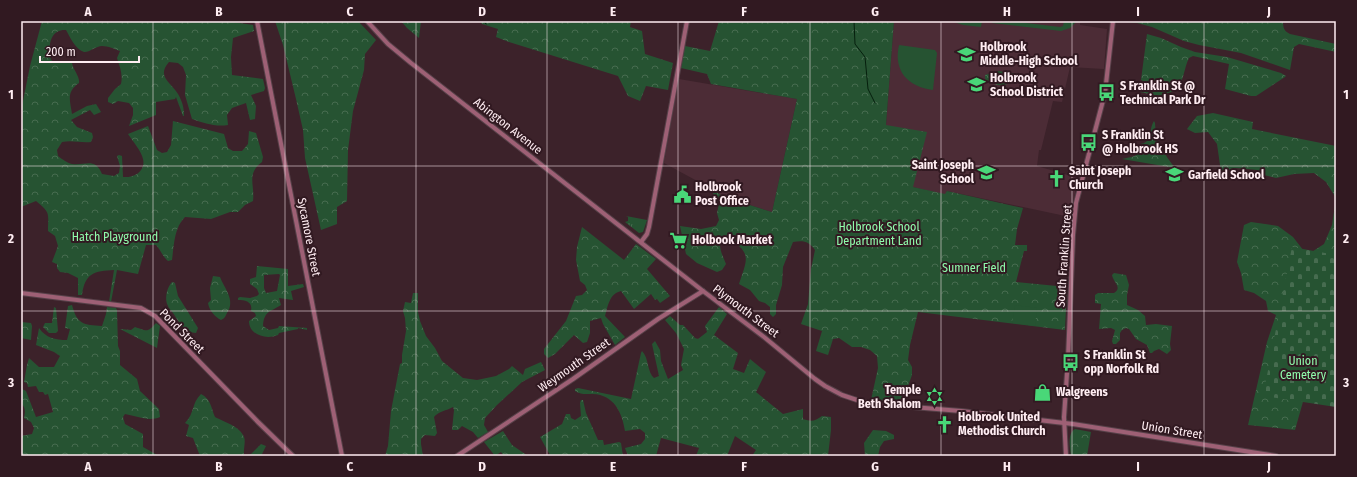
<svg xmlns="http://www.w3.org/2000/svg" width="1357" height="477" viewBox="0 0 1357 477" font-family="'Fira Sans Condensed',sans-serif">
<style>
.built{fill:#4c2c36}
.grass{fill:url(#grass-tufts)}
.forest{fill:url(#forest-crowns);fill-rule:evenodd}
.cemetery{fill:url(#cemetery-stones)}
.garden{fill:#265332}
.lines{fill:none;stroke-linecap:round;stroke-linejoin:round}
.stream{stroke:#051f0d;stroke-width:1}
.secondary-casing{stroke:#574149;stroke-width:6}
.secondary{stroke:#9e6075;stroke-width:4}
.grid{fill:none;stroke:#ffedf2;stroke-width:1;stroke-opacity:0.55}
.labels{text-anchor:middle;stroke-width:4;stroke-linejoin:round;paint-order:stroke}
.poi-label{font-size:12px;font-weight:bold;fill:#ffedf2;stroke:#311921;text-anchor:start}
.street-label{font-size:12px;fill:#ffedf2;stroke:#311921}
.park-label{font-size:12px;fill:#90fdac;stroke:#311921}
.neatline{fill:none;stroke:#ffedf2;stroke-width:1.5}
.grid-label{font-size:13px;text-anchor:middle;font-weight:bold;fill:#ffedf2}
</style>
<defs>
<pattern id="grass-tufts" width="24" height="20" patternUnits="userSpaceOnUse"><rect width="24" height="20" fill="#265332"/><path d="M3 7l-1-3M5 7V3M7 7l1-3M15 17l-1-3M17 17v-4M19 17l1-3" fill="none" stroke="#476c50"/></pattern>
<pattern id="forest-crowns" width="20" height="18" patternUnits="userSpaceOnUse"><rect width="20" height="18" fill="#265332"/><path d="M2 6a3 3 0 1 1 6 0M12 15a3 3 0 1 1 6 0" fill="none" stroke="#476c50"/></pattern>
<pattern id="cemetery-stones" width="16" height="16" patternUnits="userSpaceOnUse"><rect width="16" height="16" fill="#265332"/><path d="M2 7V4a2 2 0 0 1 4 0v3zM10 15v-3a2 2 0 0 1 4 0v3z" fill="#476c50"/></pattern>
</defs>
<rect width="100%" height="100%" fill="#3c222a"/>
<g class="built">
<polygon points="894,21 1080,21 1080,25 1107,29 1104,69 1070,67 1062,102 1053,101 1041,150 1039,150 1037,166 1078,178 1070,217 947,191 946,195 913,187 886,125"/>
<polygon points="679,79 797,99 772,212 724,197 699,182 664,163"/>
</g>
<polygon class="grass" points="626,216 647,220 643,232 639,233 625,222 628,221 628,217"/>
<g class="forest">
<path d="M 42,21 L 226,21 L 253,25 L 254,31 L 233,38 L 231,57 L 232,75 L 263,79 L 265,88 L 264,91 L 251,95 L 256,106 L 255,119 L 250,120 L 246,103 L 232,108 L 227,115 L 228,125 C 215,127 204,123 192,119 L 185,95 L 186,75 L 183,67 L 178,63 L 169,62 C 156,77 171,82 178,94 C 182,101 184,107 184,116 L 183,116 L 176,97 L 175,99 L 156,102 L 156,115 L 129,126 L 133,115 L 133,108 L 129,103 L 118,101 L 113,104 L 108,102 L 108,98 L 115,89 L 121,84 C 123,75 120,67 117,58 L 120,51 C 115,49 108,46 102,46 C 96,46 88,53 84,52 C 75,49 70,37 66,30 C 49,29 48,48 51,60 L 56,63 L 72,63 C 73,70 80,76 79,83 C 66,92 70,100 72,114 L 87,106 L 96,104 L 101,112 L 94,115 L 90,110 L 71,120 L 77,127 L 92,133 L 93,137 L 91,142 C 81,143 72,140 62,142 L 57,150 L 58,156 C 62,159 67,163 72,164 C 85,166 95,157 102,174 L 114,176 L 119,173 L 120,166 L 117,156 L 119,155 L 122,156 L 123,177 C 134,178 146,171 143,159 C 142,152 132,140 128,134 L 148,126 L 157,150 L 162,153 L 167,152 L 171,145 L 173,121 L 224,134 L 228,148 L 233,151 L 242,151 L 248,144 L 249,131 L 256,133 L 263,157 L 262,162 C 246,174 255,184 253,201 L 245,205 L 238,212 L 230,212 L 211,219 L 185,217 C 174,228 174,245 172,260 L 168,261 C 162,256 161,250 156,245 L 146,245 L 138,274 L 117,270 L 111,302 L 109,302 L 114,270 C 94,271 85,273 82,295 L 78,295 L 78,278 L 68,273 L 60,272 L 57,268 L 57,264 L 52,262 L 58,246 L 55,236 L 48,231 C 48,213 51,213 36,201 L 21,207 L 21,111 L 30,66 Z"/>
<polygon points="275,21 358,21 376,40 365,54 364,70 353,111 348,150 347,201 337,207 337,224 321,230 305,158 303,130 296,99 283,45"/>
<polygon points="401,21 421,21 419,38 407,28"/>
<polygon points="480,21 631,21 630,27 642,31 645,54 673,63 668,90 646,86 640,101 628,96 618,76 509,42 496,37 498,29 482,24"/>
<path d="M 719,21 L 894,21 L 886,125 L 927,132 L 913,187 L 945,194 L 947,191 L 1023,208 L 1017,229 L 1015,245 L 1027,245 L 1027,251 L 1024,251 L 1016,282 L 1067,287 L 1065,330 L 918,312 L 910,345 L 908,360 L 912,367 L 912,375 L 908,386 L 903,392 L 901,401 L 896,403 L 871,400 L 878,368 L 877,356 L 870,350 L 861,347 L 852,347 L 839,338 L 833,339 L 828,355 L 816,351 L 822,331 L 801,324 L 808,304 L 811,269 L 815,250 C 809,241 803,240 793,242 L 783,267 L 782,285 L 776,305 L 776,314 L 773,317 L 770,314 L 770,307 L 765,303 L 759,301 L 750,290 L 739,284 C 749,255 751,253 724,235 C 716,244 722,254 726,264 L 722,270 L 717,272 L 697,263 L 686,254 L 680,226 L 701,229 L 716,226 L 719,220 L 717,213 L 719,204 L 710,188 L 724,197 L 772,212 L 797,99 L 711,84 L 707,74 L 681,68 L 685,46 L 710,51 Z"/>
<path d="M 1117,21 L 1283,21 C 1283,28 1284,31 1290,34 L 1336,44 L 1336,52 L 1299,44 L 1294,47 L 1290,70 L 1241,53 L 1199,45 L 1184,41 L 1152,27 L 1137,23 Z"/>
<path d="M 1147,34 L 1161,38 L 1181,47 L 1195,52 L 1227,57 L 1281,73 L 1286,76 L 1285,77 L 1256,96 L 1251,96 L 1225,89 L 1229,64 L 1193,56 L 1189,58 C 1184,68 1184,80 1177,90 L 1159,96 L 1140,92 L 1143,81 L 1141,80 Z"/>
<path d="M 998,71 L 1018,74 C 1012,88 995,88 985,79 L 985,75 Z"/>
<polygon points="1213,113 1253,122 1252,129 1336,146 1336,325 1325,324 1295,430 1248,425 1267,342 1276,315 1268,311 1266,301 1254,293 1244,290 1241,273 1237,262 1244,225 1251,222 1278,226 1293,237 1307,255 1324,244 1332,225 1336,198 1326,182 1314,173 1294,174 1276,178 1264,175 1257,170 1236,168 1221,172 1217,144 1208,132 1195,133 1187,129 1197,116"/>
<path d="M 1154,121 L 1155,123 C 1155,140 1165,155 1175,168 L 1122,159 C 1136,156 1139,157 1141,144 C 1154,141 1148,130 1154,121 Z"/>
<path d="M 582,227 L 624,260 L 636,244 L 656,259 L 647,269 L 670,296 L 660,303 L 657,299 L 655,300 L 651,294 L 634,309 L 621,291 C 609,294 608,306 605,316 L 625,337 L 615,345 L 603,324 L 601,318 L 590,321 L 590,333 L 587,342 L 583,343 L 574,335 L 555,354 L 548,358 L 544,354 L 544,349 L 566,321 L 576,296 L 582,295 L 587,290 L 585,285 L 580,281 L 576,260 L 577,247 Z"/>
<path d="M 257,266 L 288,269 L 288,286 L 303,284 L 304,287 L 291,291 L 293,300 L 279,298 L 281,305 C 270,312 264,311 263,326 L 269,330 L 278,328 L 279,326 L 307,328 L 307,330 L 298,328 L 298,329 L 279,333 L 278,335 C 266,340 249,335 249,321 L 256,316 L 255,313 L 251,311 C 253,302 246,300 238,300 L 238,298 L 240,297 L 250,298 L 257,296 L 259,294 L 257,289 L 250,284 L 250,279 L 256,277 ZM 279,274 L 280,275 L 277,291 L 266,293 L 264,288 L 264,275 Z"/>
<path d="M 1114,273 L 1126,275 L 1129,285 L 1127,295 L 1127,305 L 1138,310 L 1145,316 L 1146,325 L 1156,324 L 1172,326 L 1170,344 L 1171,350 L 1167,354 L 1159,349 L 1154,351 L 1152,353 L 1150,353 L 1147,345 L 1136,339 L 1129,329 L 1126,328 L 1122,330 L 1120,333 L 1120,340 L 1116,344 L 1113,344 L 1112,341 L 1115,330 L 1111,328 L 1099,329 L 1101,304 L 1095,303 L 1095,295 L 1098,293 L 1114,293 C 1123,288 1113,282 1112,275 Z"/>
<path d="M 213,276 L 220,277 C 224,288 236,300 227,313 C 225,317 225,318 221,320 C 215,317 209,310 208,303 L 211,300 L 210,288 Z"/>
<path d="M 172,282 L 175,283 L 178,296 L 198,328 L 196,333 C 186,333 180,324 175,316 C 173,312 169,309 168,306 C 164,299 167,287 172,282 Z"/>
<path d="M 413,293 L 418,293 L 418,312 L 420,321 L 426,336 L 435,348 L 442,361 L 463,378 L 477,380 L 496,376 L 509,369 L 512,366 L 523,375 L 525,369 L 541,362 L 545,370 L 522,382 L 497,405 L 485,418 L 484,425 L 488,432 L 478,438 L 473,432 L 462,426 L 458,430 L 452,430 L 454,410 L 453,407 C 446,411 439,411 434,417 L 437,433 L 435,436 L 425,435 L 421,439 L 421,444 L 423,456 L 406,456 L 403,454 L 395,456 L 385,456 L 388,446 L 391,411 L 400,364 L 402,363 L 402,355 L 406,331 L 405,318 L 403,311 L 405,302 L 411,303 Z"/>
<path d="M 72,305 C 77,324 83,325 102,326 L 106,314 L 107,307 L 116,308 L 117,310 L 118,346 L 120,351 L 120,365 L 137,379 L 140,391 L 159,409 L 160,417 C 148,422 138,416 125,414 L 123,417 L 125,424 L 143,434 L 143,447 L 159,456 L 21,456 L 21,436 L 32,434 L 34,428 L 31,422 L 24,418 C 25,413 26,409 22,404 L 22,389 L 26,391 L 36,417 L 53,412 L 48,394 L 45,395 L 43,392 L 39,392 L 36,386 L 28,387 L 27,383 L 24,382 L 27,365 L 29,358 L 39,367 L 54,367 L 60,356 L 54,352 L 36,345 L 39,328 C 46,338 55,340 67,340 L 70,329 L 65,328 L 68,306 Z"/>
<polygon points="54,307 56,308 58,331 56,333 49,333 43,327 45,323 52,323"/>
<path d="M 719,307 L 727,314 L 714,335 L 738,353 L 733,369 L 744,373 L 750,359 L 766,372 L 756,392 L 783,414 L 803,409 L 803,419 C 812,422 815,421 822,416 L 831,417 L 831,430 L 828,456 L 752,456 L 756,450 L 735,436 L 727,456 L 696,456 L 699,448 L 661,438 L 656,456 L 628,456 L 625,448 L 641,444 L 645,439 L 645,433 L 640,429 L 625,431 C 622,412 614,395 593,394 C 586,394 581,395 575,391 L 575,389 L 578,388 L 631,399 L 641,353 L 642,351 C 649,358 647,372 654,378 L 659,376 L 652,344 L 655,341 L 660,350 L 661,361 L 668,379 L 683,370 L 681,365 L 684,349 L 676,333 L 665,320 L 670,316 L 680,325 L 683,325 L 695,338 L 698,339 L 707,332 L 705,326 Z"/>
<polygon points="21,322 31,323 32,326 31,340 21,338"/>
<path d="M 156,323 L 160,326 L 157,348 L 120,329 L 131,330 L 135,327 C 147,331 147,333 156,323 Z"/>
<path d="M 201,394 C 211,399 211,408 215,417 C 224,422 240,426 244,437 C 246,442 243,450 244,456 L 251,454 L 261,444 L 266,446 L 261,456 L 200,456 L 193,438 L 186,436 L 189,425 L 185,423 C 195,413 191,404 201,394 Z"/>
<polygon points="581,400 583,400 586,413 598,440 603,440 604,445 619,442 621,443 623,456 548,456 550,455 540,437 562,424 566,414 570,414 571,418 575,420 581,416 580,403"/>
<path d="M 1075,429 L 1091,432 L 1087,456 L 1071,456 C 1070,447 1067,434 1075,429 Z"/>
<polygon points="873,430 886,431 894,435 894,439 884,441 880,447 878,456 865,456 864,443"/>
<polygon points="503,431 512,445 528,456 504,456 501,452 495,456 484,442"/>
</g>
<polygon class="cemetery" points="1292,247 1336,255 1336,407 1263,396"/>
<g class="garden">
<polygon points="951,21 982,21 981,27 963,25"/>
<polygon points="992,21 1010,21 1060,27 1063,26 1064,21 1077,21 1070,28 1061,31 992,23"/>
<path d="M 899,45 L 935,50 L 937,53 L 933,90 C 908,87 893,71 899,45 Z"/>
<polygon points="1015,305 1037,308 1035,326 1012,323"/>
</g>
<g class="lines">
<g class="stream">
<polyline points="484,21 486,24"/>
<polyline points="854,21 855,44 865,57 868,89 875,103"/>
</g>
<defs>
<g id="secondary">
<polyline points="257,21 342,456"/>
<polyline points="367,21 388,44 411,63 703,291 764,337 815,379 825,386 842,395 860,401 876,404 961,411 1073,424 1276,456"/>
<polyline points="641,242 647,234 649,227 687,21"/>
<polyline points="21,293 141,308 155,316 258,422 293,456"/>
<polyline points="457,456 573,379 658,319 703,291"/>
<polyline points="1066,456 1064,417 1068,359 1073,235 1076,203 1105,93 1113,21"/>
</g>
</defs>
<use href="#secondary" class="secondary-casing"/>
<use href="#secondary" class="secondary"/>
</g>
<path class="grid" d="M 153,21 L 153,456M 285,21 L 285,456M 416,21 L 416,456M 547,21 L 547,456M 678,21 L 678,456M 810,21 L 810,456M 941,21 L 941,456M 1072,21 L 1072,456M 1204,21 L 1204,456M 21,166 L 1336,166M 21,311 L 1336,311"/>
<defs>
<symbol id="school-bare" viewBox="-9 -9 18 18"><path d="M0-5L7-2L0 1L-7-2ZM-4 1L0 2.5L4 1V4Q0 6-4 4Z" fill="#49d778" stroke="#311921" stroke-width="2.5" paint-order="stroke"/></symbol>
<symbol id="bus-bare" viewBox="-9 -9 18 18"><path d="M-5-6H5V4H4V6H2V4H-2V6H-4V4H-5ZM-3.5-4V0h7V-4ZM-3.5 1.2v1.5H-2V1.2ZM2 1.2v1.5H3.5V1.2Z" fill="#49d778" stroke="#311921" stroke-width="2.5" paint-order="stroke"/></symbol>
<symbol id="church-bare" viewBox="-9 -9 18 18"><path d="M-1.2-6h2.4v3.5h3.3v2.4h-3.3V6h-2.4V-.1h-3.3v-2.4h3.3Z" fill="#49d778" stroke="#311921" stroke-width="2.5" paint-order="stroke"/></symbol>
<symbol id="civic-bare" viewBox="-9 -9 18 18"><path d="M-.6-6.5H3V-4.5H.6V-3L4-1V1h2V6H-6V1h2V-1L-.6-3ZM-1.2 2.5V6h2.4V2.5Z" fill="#49d778" stroke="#311921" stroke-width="2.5" paint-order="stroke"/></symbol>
<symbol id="supermarket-bare" viewBox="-9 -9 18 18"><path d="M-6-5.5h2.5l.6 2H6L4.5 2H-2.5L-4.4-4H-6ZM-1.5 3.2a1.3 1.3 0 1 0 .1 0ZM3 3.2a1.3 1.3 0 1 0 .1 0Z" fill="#49d778" stroke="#311921" stroke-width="2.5" paint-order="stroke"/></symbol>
<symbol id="shop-bare" viewBox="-9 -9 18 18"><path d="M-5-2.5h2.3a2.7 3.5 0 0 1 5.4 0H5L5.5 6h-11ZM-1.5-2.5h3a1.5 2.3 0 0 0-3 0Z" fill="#49d778" stroke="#311921" stroke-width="2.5" paint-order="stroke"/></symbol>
<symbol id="synagogue-bare" viewBox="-9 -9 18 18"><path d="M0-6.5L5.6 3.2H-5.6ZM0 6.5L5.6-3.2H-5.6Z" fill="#49d778" stroke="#311921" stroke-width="2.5" paint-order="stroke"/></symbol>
</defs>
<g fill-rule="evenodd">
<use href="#school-bare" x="954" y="42" width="25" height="25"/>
<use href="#school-bare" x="964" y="72" width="25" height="25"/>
<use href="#bus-bare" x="1094" y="80" width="25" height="25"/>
<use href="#bus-bare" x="1076" y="130" width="25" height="25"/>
<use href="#school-bare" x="974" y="160" width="25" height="25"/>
<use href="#school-bare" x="1162" y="162" width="25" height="25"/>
<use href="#church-bare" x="1044" y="166" width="25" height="25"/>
<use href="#civic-bare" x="670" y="182" width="25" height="25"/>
<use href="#supermarket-bare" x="666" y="228" width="25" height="25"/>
<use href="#bus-bare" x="1058" y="350" width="25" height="25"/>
<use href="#shop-bare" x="1030" y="380" width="25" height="25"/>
<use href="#synagogue-bare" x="922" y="384" width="25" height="25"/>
<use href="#church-bare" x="932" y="412" width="25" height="25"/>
</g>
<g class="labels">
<g class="poi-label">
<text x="980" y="51">Holbrook<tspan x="980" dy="14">Middle-High School</tspan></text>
<text x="990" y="82">Holbrook<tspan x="990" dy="14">School District</tspan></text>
<text x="1120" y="90">S Franklin St @<tspan x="1120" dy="14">Technical Park Dr</tspan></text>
<text x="1102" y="139">S Franklin St<tspan x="1102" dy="14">@ Holbrook HS</tspan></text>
<text x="974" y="169" text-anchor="end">Saint Joseph<tspan x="974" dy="14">School</tspan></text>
<text x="1069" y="175">Saint Joseph<tspan x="1069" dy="14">Church</tspan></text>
<text x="1188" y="179">Garfield School</text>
<text x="695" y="191">Holbrook<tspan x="695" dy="14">Post Office</tspan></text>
<text x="692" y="244">Holbook Market</text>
<text x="1084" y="359">S Franklin St<tspan x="1084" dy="14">opp Norfolk Rd</tspan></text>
<text x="921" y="394" text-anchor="end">Temple<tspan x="921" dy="14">Beth Shalom</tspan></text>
<text x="1056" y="396">Walgreens</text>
<text x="958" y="421">Holbrook United<tspan x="958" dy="14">Methodist Church</tspan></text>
</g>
<g class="street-label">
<text transform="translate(508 126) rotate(38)" y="4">Abington Avenue</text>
<text transform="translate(309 237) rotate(79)" y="4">Sycamore Street</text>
<text transform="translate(1064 256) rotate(-86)" y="4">South Franklin Street</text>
<text transform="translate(746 311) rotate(37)" y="4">Plymouth Street</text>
<text transform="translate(182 331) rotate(45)" y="4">Pond Street</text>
<text transform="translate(574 365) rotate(-35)" y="4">Weymouth Street</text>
<text transform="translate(1172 430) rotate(9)" y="4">Union Street</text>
</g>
<g class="park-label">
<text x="879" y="231">Holbrook School<tspan x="879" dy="14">Department Land</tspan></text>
<text x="115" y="241">Hatch Playground</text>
<text x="974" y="272">Sumner Field</text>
<text x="1303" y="365">Union<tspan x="1303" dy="14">Cemetery</tspan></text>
</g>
</g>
<rect width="1357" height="477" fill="none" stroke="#311921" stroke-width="44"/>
<path d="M40 56v6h99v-6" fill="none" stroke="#ffedf2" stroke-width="2"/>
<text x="46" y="56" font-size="12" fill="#ffedf2" stroke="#311921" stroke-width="3" paint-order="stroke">200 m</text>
<rect x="22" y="22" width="1313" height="433" class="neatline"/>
<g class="grid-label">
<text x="88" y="16">A</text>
<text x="219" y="16">B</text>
<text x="350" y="16">C</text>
<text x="482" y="16">D</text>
<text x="613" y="16">E</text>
<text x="744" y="16">F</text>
<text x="875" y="16">G</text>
<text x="1007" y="16">H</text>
<text x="1138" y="16">I</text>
<text x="1269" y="16">J</text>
<text x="11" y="99">1</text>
<text x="1346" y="99">1</text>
<text x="11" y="243">2</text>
<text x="1346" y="243">2</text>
<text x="11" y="387">3</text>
<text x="1346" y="387">3</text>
<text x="88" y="471">A</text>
<text x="219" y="471">B</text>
<text x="350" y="471">C</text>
<text x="482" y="471">D</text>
<text x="613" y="471">E</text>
<text x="744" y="471">F</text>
<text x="875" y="471">G</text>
<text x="1007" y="471">H</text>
<text x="1138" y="471">I</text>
<text x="1269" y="471">J</text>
</g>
</svg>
